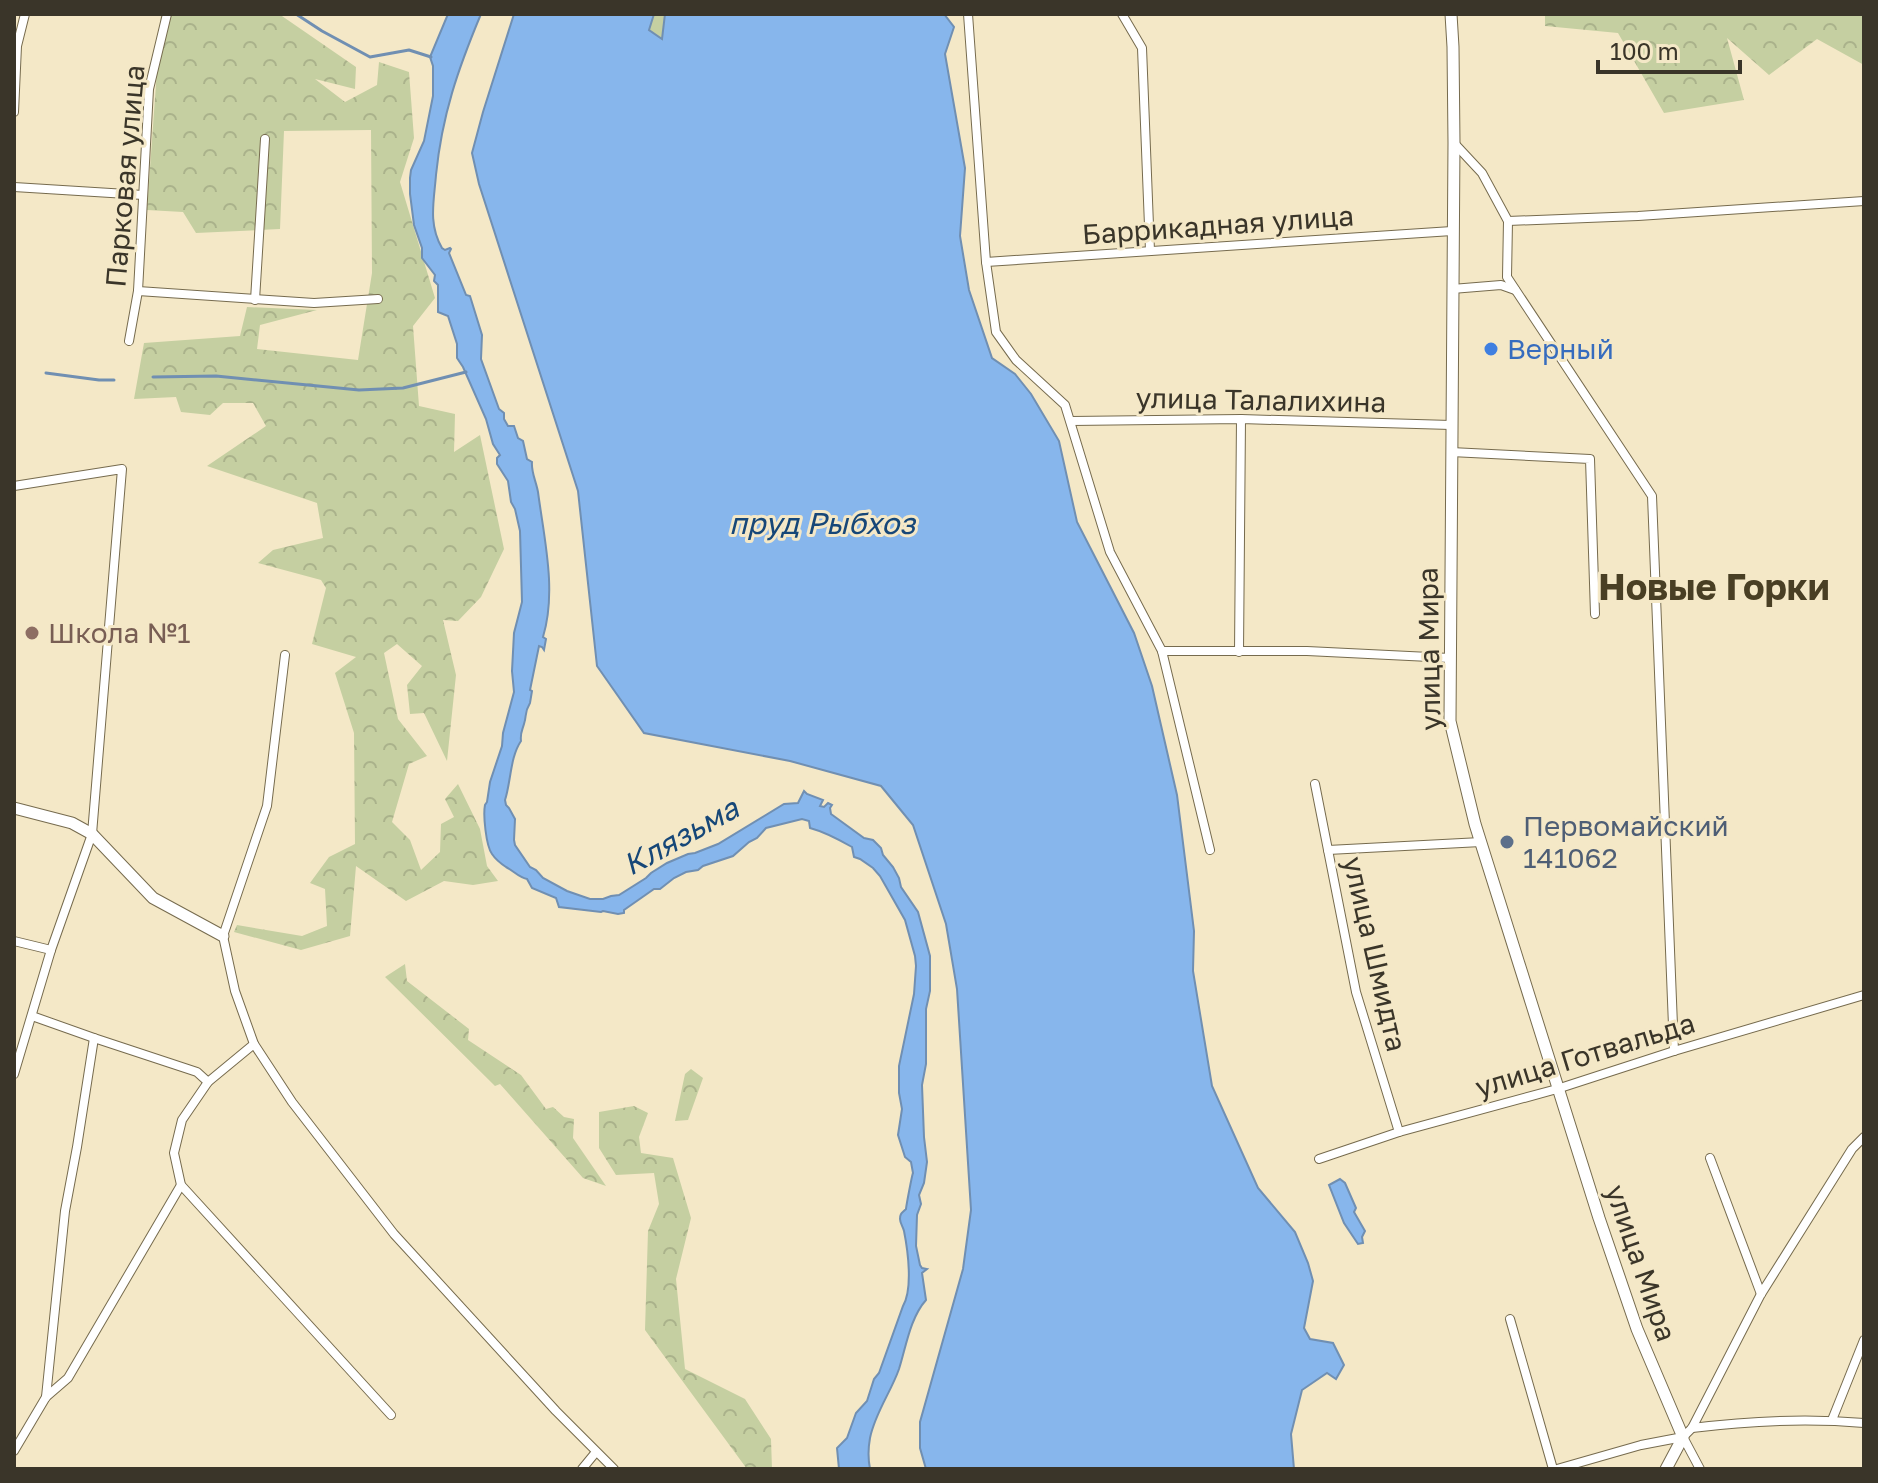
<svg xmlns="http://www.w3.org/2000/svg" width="1878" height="1483" viewBox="0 0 1878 1483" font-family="'Golos Text',sans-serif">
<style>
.forest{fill:url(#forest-crowns)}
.water{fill:#87b6ec;stroke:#708fb2;stroke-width:2}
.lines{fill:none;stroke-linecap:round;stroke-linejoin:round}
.stream{stroke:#708fb2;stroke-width:3}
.street-casing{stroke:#766b4e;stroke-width:10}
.secondary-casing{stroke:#766b4e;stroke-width:13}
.street{stroke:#fff;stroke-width:8}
.secondary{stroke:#fff;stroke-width:11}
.shop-dot{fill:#3f7fe0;stroke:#f4e8c7;stroke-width:3}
.education-dot{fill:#8d6e63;stroke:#f4e8c7;stroke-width:3}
.service-dot{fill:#5c6f8a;stroke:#f4e8c7;stroke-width:3}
.labels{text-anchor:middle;stroke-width:6;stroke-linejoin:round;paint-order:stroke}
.street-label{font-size:28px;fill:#3a3529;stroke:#f4e8c7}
.shop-label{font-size:28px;fill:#366cbe;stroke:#f4e8c7;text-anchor:start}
.education-label{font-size:28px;fill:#785e54;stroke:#f4e8c7;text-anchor:start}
.service-label{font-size:28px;fill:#4e5e75;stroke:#f4e8c7;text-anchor:start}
.water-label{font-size:30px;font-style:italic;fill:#164778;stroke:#f4e8c7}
.district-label{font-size:36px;font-weight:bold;fill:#493f24;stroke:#f4e8c7}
</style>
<defs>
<pattern id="forest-crowns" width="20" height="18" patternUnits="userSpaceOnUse" patternTransform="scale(2)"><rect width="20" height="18" fill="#c5cfa1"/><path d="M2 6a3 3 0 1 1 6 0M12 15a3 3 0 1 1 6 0" fill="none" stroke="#aab28b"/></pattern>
</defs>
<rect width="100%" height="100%" fill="#f4e8c7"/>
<g class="forest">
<polygon points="161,14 279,14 356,67 355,89 315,79 345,102 377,85 379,62 409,72 414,138 400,182 435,298 413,326 419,406 455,414 454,452 480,435 504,549 481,597 458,621 443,620 456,675 447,761 424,713 410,714 407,685 422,666 397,644 384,653 398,719 427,756 409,764 392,822 410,840 421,870 440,852 441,824 454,817 445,799 458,784 480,829 487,866 498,881 473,885 444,881 406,901 356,866 350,936 301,950 234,932 237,925 302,936 327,926 325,889 310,883 329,857 355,844 354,733 335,673 356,657 312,644 326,588 321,580 258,563 273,550 323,538 317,503 207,466 266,426 253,403 223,403 210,415 181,412 176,397 134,399 144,343 240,336 247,307 317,310 260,325 257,349 358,360 372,273 371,130 284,131 280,229 196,233 183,212 147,210"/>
<polygon points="654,14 665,14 662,40 649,30"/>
<polygon points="1545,14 1864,14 1864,65 1817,39 1769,75 1727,38 1744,100 1664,113 1618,33 1545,26"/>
<polygon points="405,964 407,981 469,1029 468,1040 521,1075 546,1109 553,1107 564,1117 574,1119 573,1138 606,1186 583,1178 500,1084 495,1086 385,977"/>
<polygon points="691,1069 703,1078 688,1120 675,1121 685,1074"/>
<polygon points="634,1106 648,1113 639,1137 641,1153 673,1158 691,1218 676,1279 685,1369 745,1399 771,1439 772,1469 747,1469 645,1330 648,1231 659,1204 654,1173 616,1175 599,1148 599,1112"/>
</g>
<g class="water">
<path d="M 448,14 L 481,14 C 458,69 442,115 436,175 C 434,201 428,224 442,248 L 445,250 L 450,248 L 451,249 L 449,253 L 466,295 L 470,296 L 482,335 L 481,359 L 499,409 L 504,413 L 504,419 L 508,426 L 514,426 L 518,438 L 523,441 L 527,459 L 532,462 C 531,472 536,481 538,492 C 544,538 557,591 543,637 L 546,639 L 544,650 L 542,647 L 539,646 L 530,690 L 532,691 L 530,703 C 524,713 527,715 524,724 C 522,731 520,733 521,741 C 510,757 511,782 505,800 L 506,805 L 509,808 L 515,819 L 514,840 L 515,845 L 530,867 L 536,870 L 543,878 L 567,891 L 590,899 L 603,899 L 611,896 L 619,895 L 646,878 L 651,873 L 667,863 L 688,854 L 695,853 L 718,844 L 784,804 L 798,803 L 804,791 L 807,794 L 823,800 L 820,806 L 824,807 L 828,803 L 832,805 L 830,808 L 831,814 L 864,838 L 873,840 L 881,848 L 883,855 L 893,867 L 899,878 L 901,887 L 918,912 L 930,956 L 930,991 L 926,1009 L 926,1064 L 922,1085 L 924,1137 L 927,1162 L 924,1183 L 919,1195 L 921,1204 L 917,1215 L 916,1246 L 920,1265 L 922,1268 L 927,1269 L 922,1273 L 926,1300 C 910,1318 906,1347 899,1369 C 891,1392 875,1413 870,1438 C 868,1449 868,1459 870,1469 L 839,1469 L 837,1448 L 847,1438 L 856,1413 L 867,1401 L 874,1379 L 879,1373 L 903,1306 C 913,1289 908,1251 904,1231 C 903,1227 900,1223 900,1219 C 900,1213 902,1213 906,1209 C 906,1207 912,1175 913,1173 L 911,1162 L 905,1157 L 898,1135 L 902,1109 L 899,1093 L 899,1066 L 914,994 L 916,966 L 915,956 L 905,920 L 880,876 L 873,868 L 860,859 L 854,857 L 852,847 C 838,839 825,832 810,828 L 809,821 L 802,819 L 766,828 L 757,838 L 749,842 L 733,856 L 703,866 L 698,870 L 686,872 L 674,878 L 660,889 L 654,889 L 624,910 L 624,913 L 618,914 L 603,911 L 601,912 L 559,907 L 556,898 L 532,888 L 527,879 C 518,877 514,871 506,867 C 500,863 496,860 492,854 C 486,846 483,815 485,805 L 487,802 L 490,782 L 502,746 L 503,733 L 514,692 L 512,671 L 514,633 L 522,602 L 520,531 L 515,509 L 511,502 L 508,481 L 497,464 L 497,458 L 500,455 L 493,444 L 486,419 L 463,367 L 457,358 L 457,344 L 448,316 L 438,312 L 438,285 L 434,281 L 435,275 L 422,258 L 422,248 L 414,225 L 410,194 L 410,178 L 411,170 L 424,141 L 433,96 L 433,66 L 430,57 Z"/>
<polygon points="514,14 654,14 649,30 662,39 665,14 944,14 954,27 945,54 965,168 960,236 969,290 992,358 1015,374 1031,394 1059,441 1077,522 1134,633 1152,686 1177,795 1194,931 1193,971 1212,1086 1258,1188 1295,1232 1308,1263 1313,1281 1304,1328 1310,1339 1333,1343 1344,1365 1336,1379 1327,1373 1302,1390 1291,1434 1294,1469 926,1469 920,1448 920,1422 963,1269 971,1210 957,989 946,924 913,825 881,786 790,761 644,733 597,666 578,491 479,184 472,153 483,112"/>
<polygon points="1340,1179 1345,1183 1356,1208 1354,1212 1365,1231 1362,1237 1363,1243 1358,1244 1344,1223 1329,1185"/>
</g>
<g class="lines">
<g class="stream">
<polyline points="296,14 322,31 370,57 409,50 431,57"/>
<polyline points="46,373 99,380 114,380"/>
<polyline points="153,377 216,376 359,390 403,388 466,372"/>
</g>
<defs>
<g id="street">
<polyline points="968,14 986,262 996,332 1016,360 1065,405 1110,552 1162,651 1210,850"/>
<polyline points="1122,14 1142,48 1150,251"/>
<polyline points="14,112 17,46 25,14"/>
<polyline points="1454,143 1482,173 1508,221 1507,277 1652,496 1674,1051"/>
<polyline points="14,187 143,195"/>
<polyline points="1508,221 1638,216 1864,201"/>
<polyline points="986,262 1452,231"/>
<polyline points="1452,289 1501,285 1515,290"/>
<polyline points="138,291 314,303 378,299"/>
<polyline points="255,300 265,139"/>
<polyline points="129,341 138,291 149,89 167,14"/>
<polyline points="1071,421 1241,419 1451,425"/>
<polyline points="1451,452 1590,459 1595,614"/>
<polyline points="14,486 122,469 92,834 51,950 14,1074"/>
<polyline points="1162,651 1307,651 1450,658"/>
<polyline points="1239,652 1241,419"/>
<polyline points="285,655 267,806 223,936 235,991 254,1044 292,1102 394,1234 556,1411 614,1469"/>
<polyline points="1315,784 1356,992 1399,1132"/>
<polyline points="1328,850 1481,842"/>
<polyline points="14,941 51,950"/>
<polyline points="32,1016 94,1038 197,1072 208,1082"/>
<polyline points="254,1044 208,1082 182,1120 174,1153 181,1185 391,1415"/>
<polyline points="1710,1158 1761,1294"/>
<polyline points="1319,1159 1399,1132 1557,1089 1674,1051 1864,995"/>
<polyline points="1510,1319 1553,1469"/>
<polyline points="46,1397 65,1211 77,1147 94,1038"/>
<polyline points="1832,1420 1864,1340"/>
<path d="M 1692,1428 C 1748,1421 1807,1418 1864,1423"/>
<polyline points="1683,1437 1692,1428 1761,1294 1852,1149 1864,1137"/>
<polyline points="1683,1437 1700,1469"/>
<polyline points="14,1451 46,1397 68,1378 181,1185"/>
<polyline points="582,1469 596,1452"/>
<polyline points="1557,1469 1641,1445 1683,1437"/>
</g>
<g id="secondary">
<polyline points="1451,14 1453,47 1454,143 1450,721 1475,824 1599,1218 1637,1329 1683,1437 1666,1469"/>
<polyline points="14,808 72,823 92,834 153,898 223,936"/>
</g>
</defs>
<use href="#street" class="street-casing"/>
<use href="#secondary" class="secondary-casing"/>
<use href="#street" class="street"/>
<use href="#secondary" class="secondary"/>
</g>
<circle class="shop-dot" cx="1491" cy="349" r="8"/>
<circle class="education-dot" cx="32" cy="633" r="8"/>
<circle class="service-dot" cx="1507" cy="842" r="8"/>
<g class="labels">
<g class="street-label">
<text transform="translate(125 176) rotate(-85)" y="10">Парковая улица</text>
<text transform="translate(1218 225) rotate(-4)" y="10">Баррикадная улица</text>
<text transform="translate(1261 400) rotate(1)" y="10">улица Талалихина</text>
<text transform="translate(1429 649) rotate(-91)" y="10">улица Мира</text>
<text transform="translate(1375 954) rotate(77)" y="10">улица Шмидта</text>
<text transform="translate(1585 1055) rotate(-17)" y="10">улица Готвальда</text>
<text transform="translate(1641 1263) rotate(71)" y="10">улица Мира</text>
</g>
<g class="shop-label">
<text x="1507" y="359">Верный</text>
</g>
<g class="education-label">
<text x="48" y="643">Школа №1</text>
</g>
<g class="service-label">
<text x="1523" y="836">Первомайский<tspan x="1523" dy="32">141062</tspan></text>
</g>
<g class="water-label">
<text x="822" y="534">пруд Рыбхоз</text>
<text transform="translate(681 837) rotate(-29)" y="10">Клязьма</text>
</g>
<g class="district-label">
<text x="1714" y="600">Новые Горки</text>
</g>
</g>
<rect width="1878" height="1483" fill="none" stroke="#3a3529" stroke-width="32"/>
<path d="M1598 60v12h142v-12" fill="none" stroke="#3a3529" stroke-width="4"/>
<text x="1610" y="60" font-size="24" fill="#3a3529" stroke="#f4e8c7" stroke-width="6" paint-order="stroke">100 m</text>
</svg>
